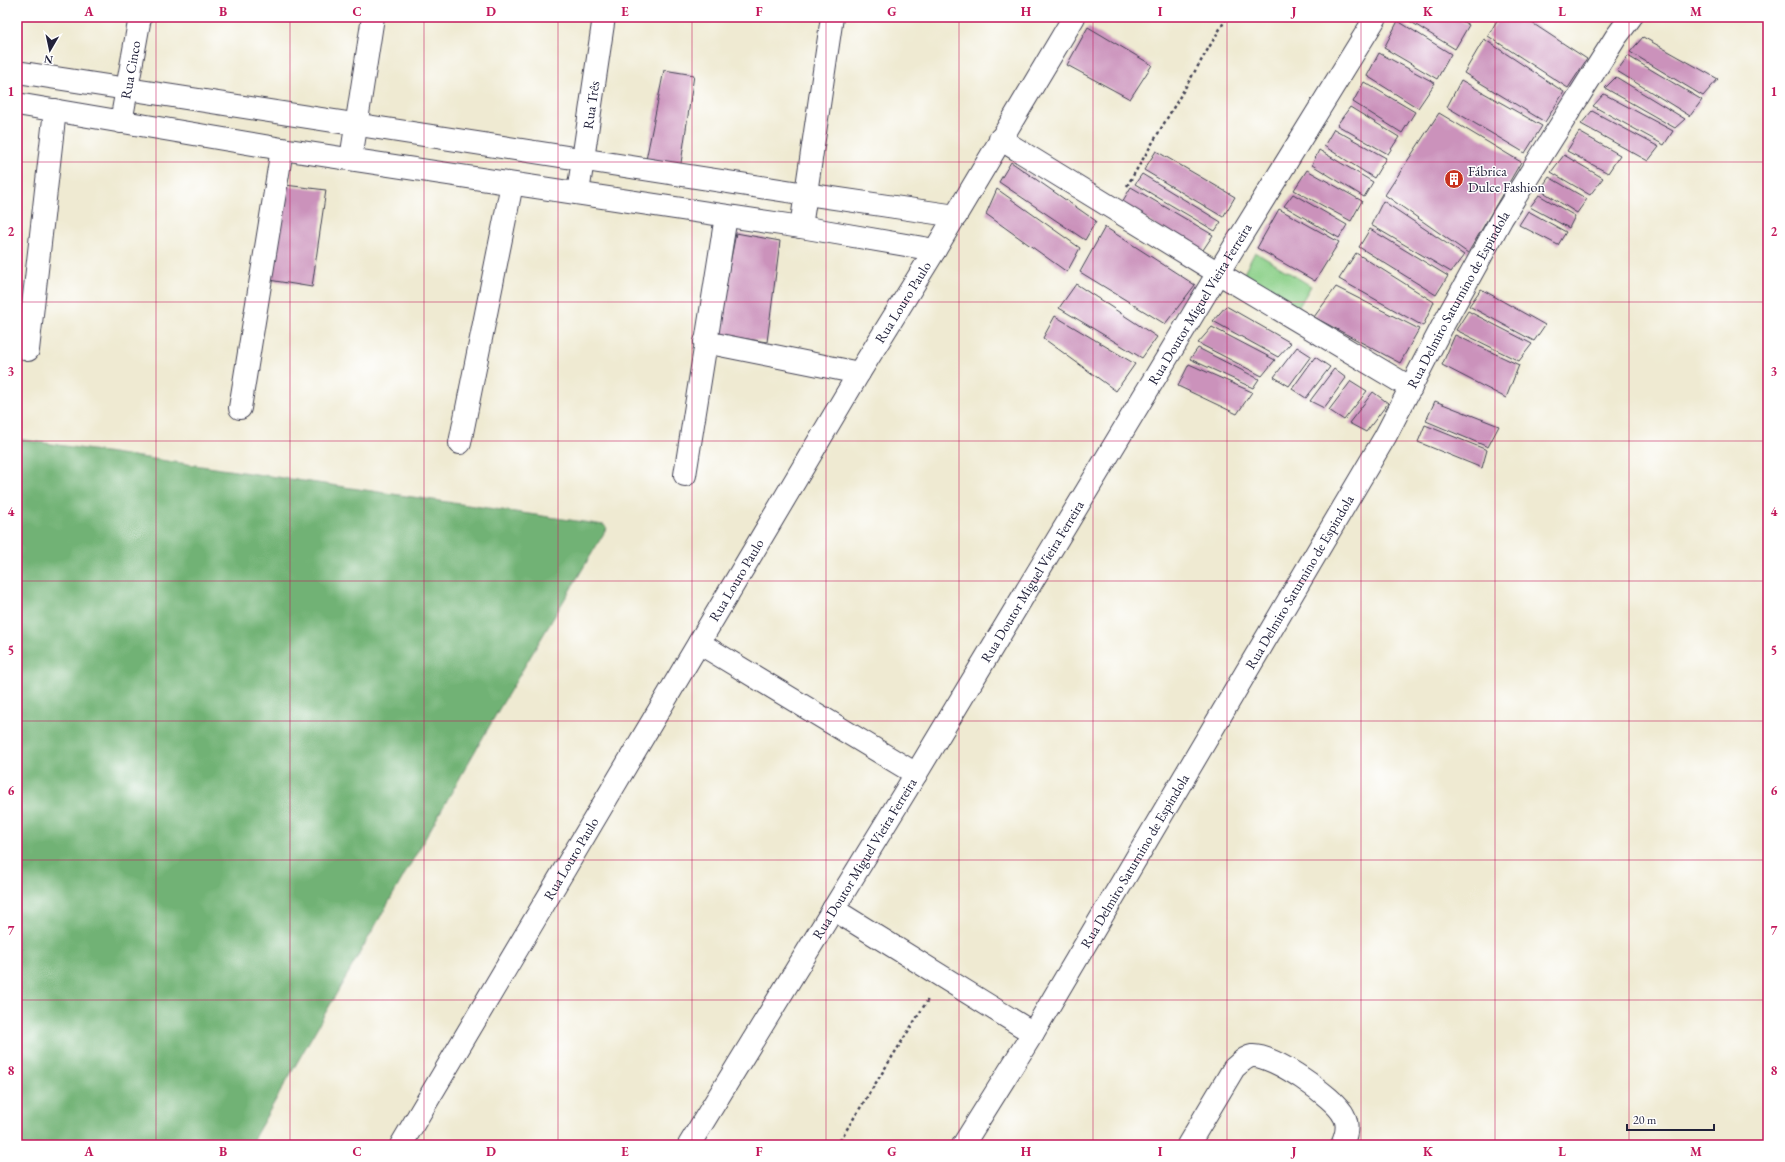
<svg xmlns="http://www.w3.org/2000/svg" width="1785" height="1162" viewBox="0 0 1785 1162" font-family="'EB Garamond',serif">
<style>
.green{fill:#8cd089;stroke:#577962}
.forest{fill:#71b275;stroke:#4a6a58}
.building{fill:#cb92bb}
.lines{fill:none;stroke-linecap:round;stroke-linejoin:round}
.minor-casing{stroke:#414052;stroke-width:24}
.path{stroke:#414052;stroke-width:2.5;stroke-dasharray:3 3;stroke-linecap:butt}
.minor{stroke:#fff;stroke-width:22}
.grid{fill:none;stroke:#c2185b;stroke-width:1;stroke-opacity:0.55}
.labels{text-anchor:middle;stroke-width:3;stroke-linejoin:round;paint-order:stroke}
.street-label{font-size:14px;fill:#22223b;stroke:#fff}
.poi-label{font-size:14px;fill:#22223b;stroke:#fff;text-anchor:start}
.neatline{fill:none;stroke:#c2185b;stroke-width:1.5}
.grid-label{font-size:13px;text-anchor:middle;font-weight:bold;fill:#c2185b}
</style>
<rect width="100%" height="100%" fill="#fff"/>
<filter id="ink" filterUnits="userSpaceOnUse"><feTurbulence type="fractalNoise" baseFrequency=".025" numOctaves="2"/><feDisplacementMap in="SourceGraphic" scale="8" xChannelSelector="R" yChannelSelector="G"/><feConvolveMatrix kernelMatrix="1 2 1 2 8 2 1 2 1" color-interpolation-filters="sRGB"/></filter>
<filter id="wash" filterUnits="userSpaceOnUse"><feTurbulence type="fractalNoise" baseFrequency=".012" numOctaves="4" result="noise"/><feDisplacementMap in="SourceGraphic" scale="16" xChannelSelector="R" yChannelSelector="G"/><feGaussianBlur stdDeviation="0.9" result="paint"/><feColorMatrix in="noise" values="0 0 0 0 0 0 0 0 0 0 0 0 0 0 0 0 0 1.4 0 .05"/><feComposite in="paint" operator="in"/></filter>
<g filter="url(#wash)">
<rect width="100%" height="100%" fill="#efead2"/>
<polygon class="green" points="1255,252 1311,286 1298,308 1242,277"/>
<polygon class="forest" points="17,439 604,525 607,528 498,711 250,1145 17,1145"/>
<g id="blocks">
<g class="building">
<polygon points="1403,17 1455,17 1469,25 1455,49"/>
<polygon points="1499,17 1523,17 1587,59 1568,88 1488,36"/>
<polygon points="1398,21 1451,54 1437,79 1384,48"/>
<polygon points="1088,27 1152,65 1130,99 1067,65"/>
<polygon points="1643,37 1718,79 1703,96 1630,52"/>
<polygon points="1484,39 1564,92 1545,122 1464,73"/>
<polygon points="1379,53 1435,83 1418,108 1367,76"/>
<polygon points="1628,56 1702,100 1690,116 1617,71"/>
<polygon points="664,70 694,75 680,170 645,165"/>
<polygon points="1616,77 1685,119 1675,128 1605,88"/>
<polygon points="1461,80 1542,126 1525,153 1447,107"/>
<polygon points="1364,82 1415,112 1402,133 1353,102"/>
<polygon points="1604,94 1673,131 1664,145 1593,106"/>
<polygon points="1350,107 1399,137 1388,154 1337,125"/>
<polygon points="1592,111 1659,147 1648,161 1581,124"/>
<polygon points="1439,113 1521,162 1468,253 1385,195"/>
<polygon points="1334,129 1386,158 1374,178 1324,146"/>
<polygon points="1579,132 1620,155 1608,173 1567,151"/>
<polygon points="1319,150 1373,182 1364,197 1312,165"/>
<polygon points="1156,151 1235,197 1223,217 1144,170"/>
<polygon points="1564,155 1603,178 1590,195 1551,172"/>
<polygon points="1011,162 1096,221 1085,240 999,182"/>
<polygon points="1307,170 1362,201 1351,221 1294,190"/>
<polygon points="1142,174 1221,222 1215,231 1135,184"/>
<polygon points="1549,177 1587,199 1577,213 1540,190"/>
<polygon points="285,185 326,190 312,287 269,280"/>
<polygon points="1131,187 1213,235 1201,253 1121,204"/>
<polygon points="997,189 1080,248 1067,272 986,214"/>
<polygon points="1293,194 1347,225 1339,238 1284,206"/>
<polygon points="1539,195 1575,216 1569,228 1530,207"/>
<polygon points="1383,201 1464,255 1451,272 1371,225"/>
<polygon points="1279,209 1339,242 1315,281 1257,248"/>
<polygon points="1528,211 1566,232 1558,245 1519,225"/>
<polygon points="1105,227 1195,285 1165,324 1080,272"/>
<polygon points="1370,229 1448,276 1436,295 1359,247"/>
<polygon points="736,233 780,241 767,342 716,334"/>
<polygon points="1356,253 1434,302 1423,326 1339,279"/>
<polygon points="1076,284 1157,337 1142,358 1059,308"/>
<polygon points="1336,287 1419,329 1400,363 1314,317"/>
<polygon points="1481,289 1545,325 1534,341 1469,306"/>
<polygon points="1226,306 1291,343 1278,357 1213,321"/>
<polygon points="1468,311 1532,344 1519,361 1456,330"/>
<polygon points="1055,316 1135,364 1116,391 1043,338"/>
<polygon points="1212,327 1275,360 1262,376 1198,343"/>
<polygon points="1455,335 1519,365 1506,398 1442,365"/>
<polygon points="1297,347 1311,356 1289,386 1274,377"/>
<polygon points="1198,348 1259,379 1253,388 1190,359"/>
<polygon points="1315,357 1330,367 1306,398 1292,389"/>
<polygon points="1189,364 1252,392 1237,414 1178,386"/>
<polygon points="1334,369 1346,378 1324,408 1310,401"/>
<polygon points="1351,381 1367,391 1344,420 1329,410"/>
<polygon points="1373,392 1388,403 1366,432 1349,423"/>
<polygon points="1435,401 1499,426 1488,447 1426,421"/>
<polygon points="1425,425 1487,450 1482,468 1418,442"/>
</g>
</g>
</g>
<g filter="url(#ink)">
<use href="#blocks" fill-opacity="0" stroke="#414052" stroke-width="1"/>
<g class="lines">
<defs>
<g id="minor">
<polyline points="17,72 806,194 956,216"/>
<polyline points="17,104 282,149 801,227 935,250"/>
<path id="s1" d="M 121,122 L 140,17"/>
<polyline points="1000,139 1218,273 1411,388"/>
<polyline points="351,159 373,17"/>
<path id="s2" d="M 578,193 L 604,17"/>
<polyline points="801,227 832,17"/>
<polyline points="705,342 859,373"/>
<polyline points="28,350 55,110"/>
<polyline points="240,408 282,149"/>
<polyline points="460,443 512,184"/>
<polyline points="685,475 726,216"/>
<polyline points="699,643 916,774"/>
<polyline points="833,909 1033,1033"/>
<path id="s3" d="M 401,1145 L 859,373 L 935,250 L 1074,17"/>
<path id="s4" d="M 689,1145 L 916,774 L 1218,273 L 1376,17"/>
<path id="s5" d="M 963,1145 L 1033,1033 L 1385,437 L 1443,325 L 1502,218 L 1616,37 L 1631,17"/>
<path d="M 1188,1145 L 1234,1068 C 1239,1064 1245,1057 1252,1056 C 1272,1054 1335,1097 1344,1116 C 1349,1125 1346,1136 1342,1145"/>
</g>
</defs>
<use href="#minor" class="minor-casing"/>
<g class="path">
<polyline points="1127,186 1227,17"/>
<polyline points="837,1145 929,998"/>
</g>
<use href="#minor" class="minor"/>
</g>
</g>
<path class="grid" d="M 156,17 L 156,1145M 290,17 L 290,1145M 424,17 L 424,1145M 558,17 L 558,1145M 692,17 L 692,1145M 826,17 L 826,1145M 959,17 L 959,1145M 1093,17 L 1093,1145M 1227,17 L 1227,1145M 1361,17 L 1361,1145M 1495,17 L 1495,1145M 1629,17 L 1629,1145M 17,162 L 1768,162M 17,302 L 1768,302M 17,441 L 1768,441M 17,581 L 1768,581M 17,721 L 1768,721M 17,860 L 1768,860M 17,1000 L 1768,1000"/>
<defs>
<symbol id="building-disc" viewBox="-11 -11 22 22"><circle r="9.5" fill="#c8321e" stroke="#fff"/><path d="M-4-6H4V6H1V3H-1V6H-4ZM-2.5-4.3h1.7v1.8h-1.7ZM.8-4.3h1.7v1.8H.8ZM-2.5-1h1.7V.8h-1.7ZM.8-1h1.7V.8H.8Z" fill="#fff"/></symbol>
</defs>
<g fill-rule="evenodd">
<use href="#building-disc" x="1443" y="168" width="22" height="22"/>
</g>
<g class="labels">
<g class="street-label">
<text dy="5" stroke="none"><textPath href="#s1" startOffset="53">Rua Cinco</textPath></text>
<text dy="5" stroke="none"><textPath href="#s2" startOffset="89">Rua Três</textPath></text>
<text dy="5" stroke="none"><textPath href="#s5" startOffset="980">Rua Delmiro Saturnino de Espindola</textPath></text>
<text dy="5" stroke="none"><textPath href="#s3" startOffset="981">Rua Louro Paulo</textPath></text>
<text dy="5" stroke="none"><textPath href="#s4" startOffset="984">Rua Doutor Miguel Vieira Ferreira</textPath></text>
<text dy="5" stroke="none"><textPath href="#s3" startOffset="657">Rua Louro Paulo</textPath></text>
<text dy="5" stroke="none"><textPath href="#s4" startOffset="660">Rua Doutor Miguel Vieira Ferreira</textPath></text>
<text dy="5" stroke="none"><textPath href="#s5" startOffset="656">Rua Delmiro Saturnino de Espindola</textPath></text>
<text dy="5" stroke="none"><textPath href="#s4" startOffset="336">Rua Doutor Miguel Vieira Ferreira</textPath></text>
<text dy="5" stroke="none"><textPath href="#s3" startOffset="333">Rua Louro Paulo</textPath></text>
<text dy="5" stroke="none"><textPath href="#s5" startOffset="332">Rua Delmiro Saturnino de Espindola</textPath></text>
</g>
<g class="poi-label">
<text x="1468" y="176">Fábrica<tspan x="1468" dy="16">Dulce Fashion</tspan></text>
</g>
</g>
<rect width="1785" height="1162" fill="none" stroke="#fff" stroke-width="44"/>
<g transform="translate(50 50) rotate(189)" stroke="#ffffff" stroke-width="3" paint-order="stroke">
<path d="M0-3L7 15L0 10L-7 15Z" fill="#22223b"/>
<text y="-6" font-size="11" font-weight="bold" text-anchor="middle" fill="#22223b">N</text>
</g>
<path d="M1627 1124v6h87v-6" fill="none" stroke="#22223b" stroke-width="2"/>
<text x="1633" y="1124" font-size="12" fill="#22223b" stroke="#ffffff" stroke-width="3" paint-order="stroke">20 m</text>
<rect x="22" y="22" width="1741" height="1118" class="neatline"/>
<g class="grid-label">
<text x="89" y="16">A</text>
<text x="223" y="16">B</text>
<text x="357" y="16">C</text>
<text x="491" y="16">D</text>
<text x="625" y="16">E</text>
<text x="759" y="16">F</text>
<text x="892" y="16">G</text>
<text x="1026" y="16">H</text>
<text x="1160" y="16">I</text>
<text x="1294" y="16">J</text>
<text x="1428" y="16">K</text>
<text x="1562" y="16">L</text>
<text x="1696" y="16">M</text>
<text x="11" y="96">1</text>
<text x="1774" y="96">1</text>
<text x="11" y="236">2</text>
<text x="1774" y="236">2</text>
<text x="11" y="376">3</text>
<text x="1774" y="376">3</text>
<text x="11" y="516">4</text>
<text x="1774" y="516">4</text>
<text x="11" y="655">5</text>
<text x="1774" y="655">5</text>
<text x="11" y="795">6</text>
<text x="1774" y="795">6</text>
<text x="11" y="935">7</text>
<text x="1774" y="935">7</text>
<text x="11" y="1075">8</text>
<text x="1774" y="1075">8</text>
<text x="89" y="1156">A</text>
<text x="223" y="1156">B</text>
<text x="357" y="1156">C</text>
<text x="491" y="1156">D</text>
<text x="625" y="1156">E</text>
<text x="759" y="1156">F</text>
<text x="892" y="1156">G</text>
<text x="1026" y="1156">H</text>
<text x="1160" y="1156">I</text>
<text x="1294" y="1156">J</text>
<text x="1428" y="1156">K</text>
<text x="1562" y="1156">L</text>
<text x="1696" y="1156">M</text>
</g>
</svg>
